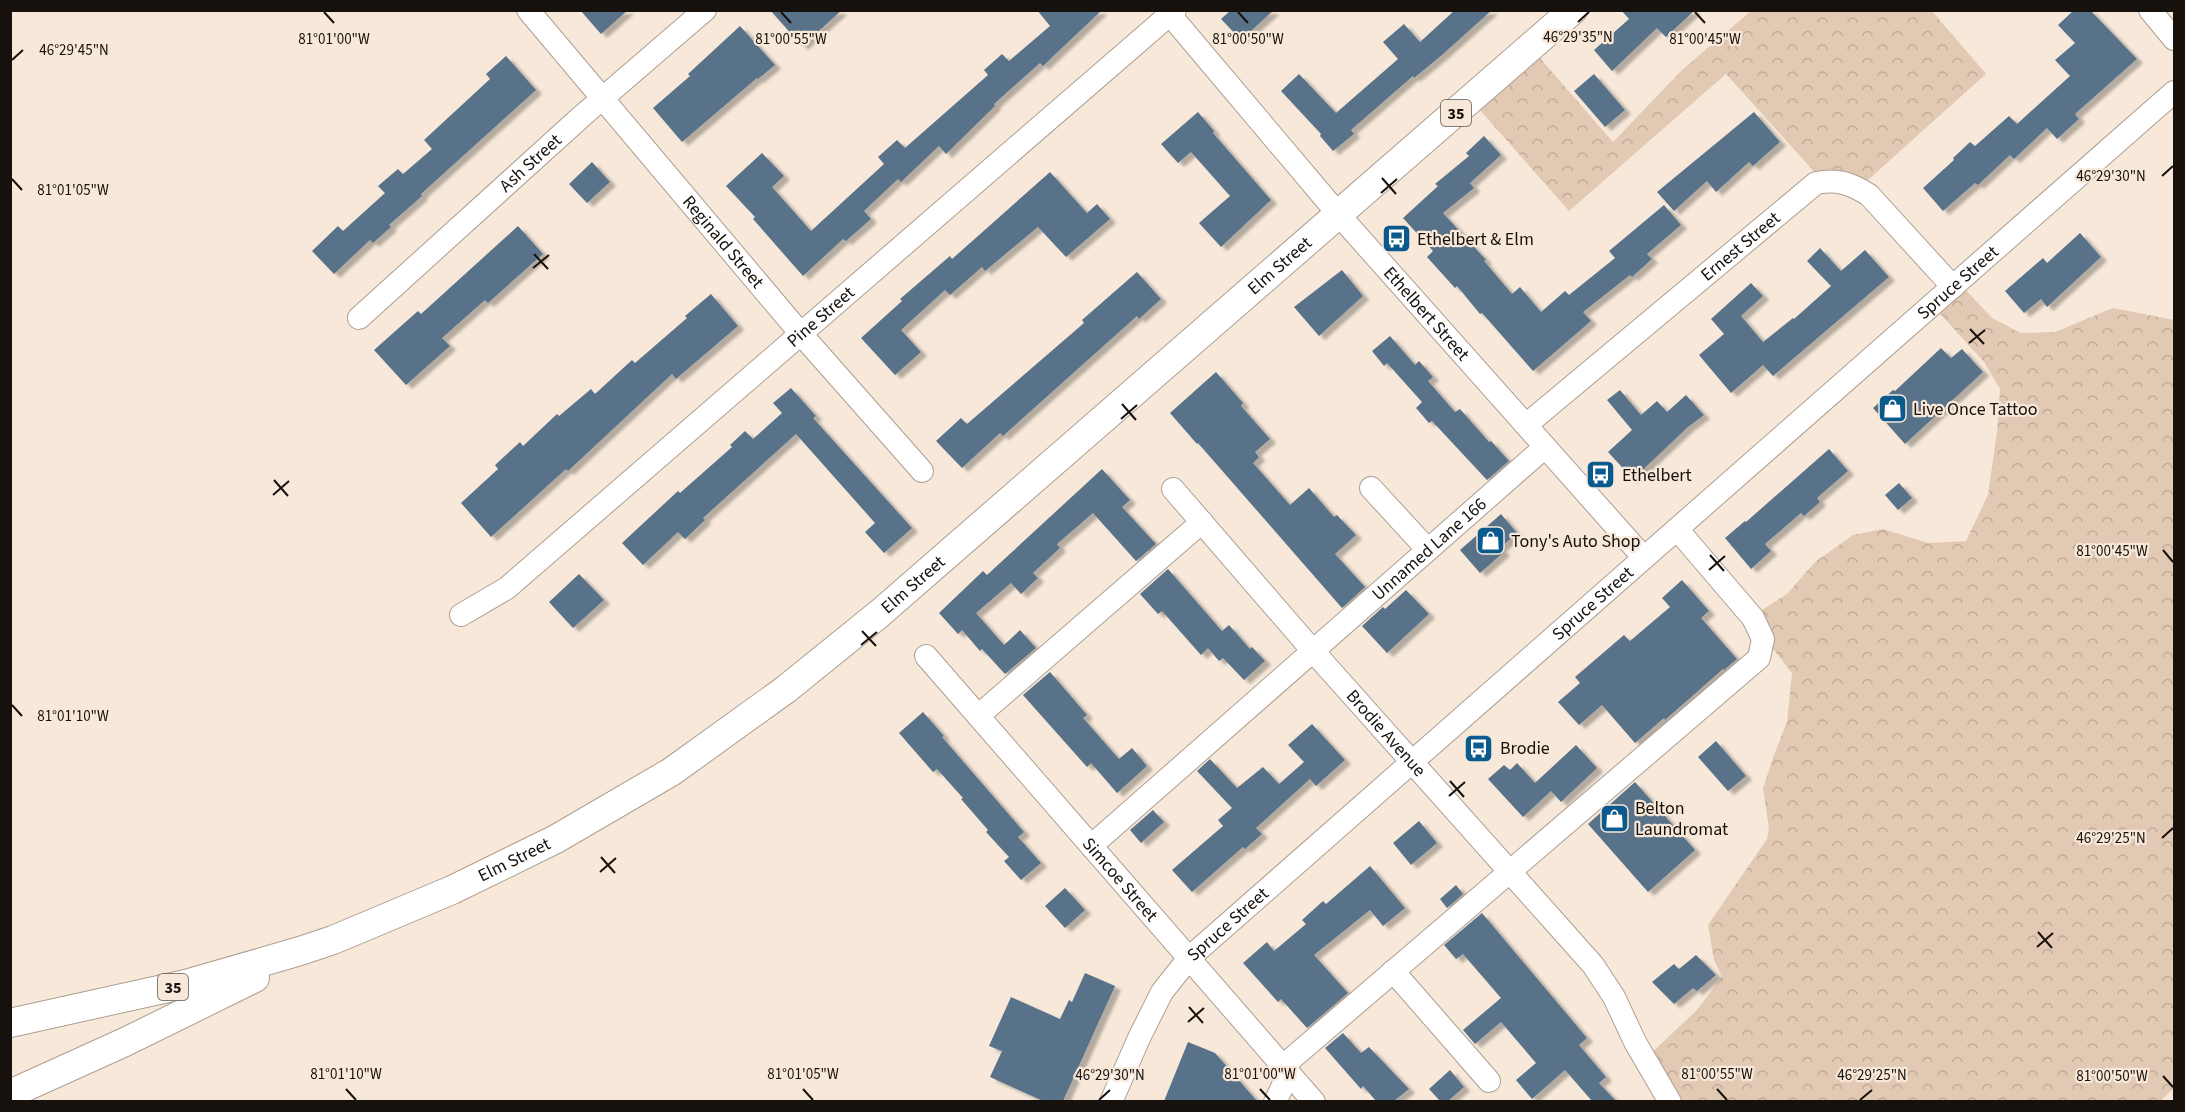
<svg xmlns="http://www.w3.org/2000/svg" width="2185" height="1112" viewBox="0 0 2185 1112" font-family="'Source Sans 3',sans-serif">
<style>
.forest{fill:url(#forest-crowns)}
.building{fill:#597389;filter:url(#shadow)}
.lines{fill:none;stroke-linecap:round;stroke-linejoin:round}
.minor-casing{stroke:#ad9e91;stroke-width:24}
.major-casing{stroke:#ad9e91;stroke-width:30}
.minor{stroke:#fff;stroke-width:22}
.major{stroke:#fff;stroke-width:28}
.ticks{fill:none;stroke:#17110d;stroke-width:2}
.labels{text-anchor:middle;stroke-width:4.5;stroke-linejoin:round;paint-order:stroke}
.shield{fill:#f7e8d9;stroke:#5a524a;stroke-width:1.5}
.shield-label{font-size:16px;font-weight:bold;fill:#17110d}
.street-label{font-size:18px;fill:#17110d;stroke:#f7e8d9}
.poi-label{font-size:18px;fill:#17110d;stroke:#f7e8d9;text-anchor:start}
.ticks-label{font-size:15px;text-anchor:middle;fill:#17110d;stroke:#f7e8d9;stroke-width:4.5;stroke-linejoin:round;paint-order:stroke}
</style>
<defs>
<pattern id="forest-crowns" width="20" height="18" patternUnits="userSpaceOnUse" patternTransform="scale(1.5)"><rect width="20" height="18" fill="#e1c9b3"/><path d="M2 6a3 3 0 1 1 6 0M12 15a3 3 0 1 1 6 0" fill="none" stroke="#c0ac99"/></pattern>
<filter id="shadow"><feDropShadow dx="6" dy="4" stdDeviation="1.5" flood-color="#0004"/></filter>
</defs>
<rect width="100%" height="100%" fill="#f7e8d9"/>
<g class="forest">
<polygon points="1751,11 1932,11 1986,74 1860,187 1819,177 1726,74 1569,211 1472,101 1532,49 1613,142 1682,70"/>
<polygon points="1961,285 1992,318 2021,333 2055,332 2113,308 2174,320 2174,1088 2159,1102 1673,1101 1648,1056 1696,1011 1722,977 1714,960 1708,925 1767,839 1769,829 1763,788 1774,755 1787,722 1792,673 1767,641 1757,613 1787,594 1815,562 1853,535 1883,529 1928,543 1966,541 1988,495 1997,432 2000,389 1984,362 1934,307"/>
</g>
<g class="building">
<polygon points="580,10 628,10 601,34"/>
<polygon points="770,10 842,10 802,46"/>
<polygon points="1037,10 1102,10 1043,66 1040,63 994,104 995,106 946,154 939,146 901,182 898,179 864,211 871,219 846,241 843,239 803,276 753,219 755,217 726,186 762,153 784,176 772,187 811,231 884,164 878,157 897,140 905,148 988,75 984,70 1002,54 1009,61 1050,26"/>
<polygon points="1231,10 1274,10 1241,40 1221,19"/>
<polygon points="1455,10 1492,10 1442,55 1414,78 1413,76 1351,130 1354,134 1333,151 1320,136 1321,134 1281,91 1299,74 1336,113 1398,59 1383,42 1404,24 1420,42"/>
<polygon points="1621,10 1695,10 1666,37 1657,28 1612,71 1594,50 1629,19"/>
<polygon points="2074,10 2090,10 2137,59 2075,114 2079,119 2057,139 2047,128 2014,159 2010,155 1978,185 1975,183 1943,211 1923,188 1954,160 1953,158 1970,142 1975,146 2009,116 2017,124 2070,76 2055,60 2075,43 2058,25"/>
<polygon points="740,26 775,65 758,79 757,78 682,142 653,108 690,76 688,74"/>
<polygon points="506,56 536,90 421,194 422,196 389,225 391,227 373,243 370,240 334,274 312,251 338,226 343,231 385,193 378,186 398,169 403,174 432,149 424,140 490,79 486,74"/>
<polygon points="1594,74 1625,110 1605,127 1574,91"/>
<polygon points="1198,112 1214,131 1213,133 1271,200 1221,247 1199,223 1230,196 1191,152 1178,163 1161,144"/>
<polygon points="1754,112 1780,142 1753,166 1749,162 1716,192 1707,181 1674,211 1657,192"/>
<polygon points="1484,136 1501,155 1470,183 1474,188 1443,213 1486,260 1484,261 1512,294 1520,287 1541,312 1565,291 1569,295 1615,258 1609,251 1664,205 1681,225 1647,254 1652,259 1632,277 1630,275 1583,312 1591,321 1533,371 1482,313 1480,314 1457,286 1455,288 1427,257 1433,251 1403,218 1438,186 1435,184 1469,156 1466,153"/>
<polygon points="592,162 610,182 587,203 569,184"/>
<polygon points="1050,172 1087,213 1097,204 1110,219 1066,257 1038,227 985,271 982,267 950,295 945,290 901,330 921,352 895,375 861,338 902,301 900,299 950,256 952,259"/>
<polygon points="518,226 543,254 488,303 485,300 442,338 450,346 406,385 374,350 418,311 421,314"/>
<polygon points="2080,233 2101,257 2047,307 2041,299 2024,313 2005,291 2043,258 2047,263"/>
<polygon points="1820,248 1841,271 1865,250 1889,277 1773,376 1763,365 1731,393 1699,355 1724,334 1711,319 1751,283 1763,296 1741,316 1763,342 1793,318 1794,319 1831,286 1807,261"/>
<polygon points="1342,270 1363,296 1319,336 1294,307"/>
<polygon points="1137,272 1161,299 1139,319 1137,316 1003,436 1000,433 962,468 936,441 961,418 967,424 1084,323 1082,320"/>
<polygon points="711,294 738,326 676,379 672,374 568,471 566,469 491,537 461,503 498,469 495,465 520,442 523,446 557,414 559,416 591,389 595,394 632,360 635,363 687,318 685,316"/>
<polygon points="1390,336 1415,365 1419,361 1433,377 1428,381 1455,412 1460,409 1489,442 1491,441 1509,461 1487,480 1432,421 1429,423 1416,408 1422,402 1387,363 1384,366 1372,351"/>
<polygon points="1941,348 1951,358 1962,349 1983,372 1905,444 1873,408 1893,390 1895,391"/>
<polygon points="1216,372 1243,403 1241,406 1270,439 1255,452 1259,457 1253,463 1290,505 1309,488 1334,517 1337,515 1356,535 1335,554 1365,587 1342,608 1198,443 1197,444 1170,413"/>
<polygon points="791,388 816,416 813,418 912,528 884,553 865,532 875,523 796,434 703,518 705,520 685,539 678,532 643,565 622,543 678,491 680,493 732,447 730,445 745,431 753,439 782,413 773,403"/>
<polygon points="1620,390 1641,415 1657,401 1667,412 1686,395 1704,415 1688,427 1633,479 1608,452 1632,430 1607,400"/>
<polygon points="1829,449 1848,471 1817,498 1820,502 1804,516 1801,513 1765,544 1771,551 1751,569 1725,538 1745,521 1746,522"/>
<polygon points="1102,469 1130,500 1122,507 1156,544 1136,561 1093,513 1057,544 1060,548 1033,573 1038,578 1021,594 1011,583 976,613 1004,645 1020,630 1036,648 1005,674 982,649 980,651 962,630 958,634 939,613 983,571 987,575"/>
<polygon points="1899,483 1912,498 1898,510 1885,495"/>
<polygon points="1501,514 1517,533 1500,548 1504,552 1480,573 1460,550"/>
<polygon points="1168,569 1222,631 1229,625 1250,649 1252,647 1265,661 1244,680 1223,658 1219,661 1208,648 1201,655 1162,611 1158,614 1140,594"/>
<polygon points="579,574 604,600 573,628 549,602"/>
<polygon points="1682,580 1709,611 1701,618 1737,659 1724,670 1723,669 1665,720 1664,718 1635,743 1602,705 1579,725 1558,702 1580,683 1575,677 1624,635 1630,641 1670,607 1662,598"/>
<polygon points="1406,590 1429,614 1387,653 1362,626 1383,607 1385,609"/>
<polygon points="1050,672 1087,715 1083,718 1119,759 1132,748 1147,766 1117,793 1091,763 1087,767 1023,695"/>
<polygon points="923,712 944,736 942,737 1024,832 1018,837 1041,863 1021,880 1004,861 1009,857 986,832 988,830 961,799 963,798 937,769 933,772 899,733"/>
<polygon points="1312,724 1345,760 1316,786 1310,779 1256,828 1262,834 1245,849 1243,847 1192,892 1172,870 1223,826 1218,820 1232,808 1197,771 1210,759 1237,788 1263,767 1279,784 1304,762 1288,745"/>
<polygon points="1716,741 1746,776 1728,791 1698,757"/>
<polygon points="1576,745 1597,768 1561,802 1551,791 1523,817 1488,779 1504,765 1510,770 1517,763 1535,783"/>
<polygon points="1635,782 1695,850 1648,892 1588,824"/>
<polygon points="1153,810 1164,822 1141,843 1130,830"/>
<polygon points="1419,821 1437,843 1411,865 1393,843"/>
<polygon points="1370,866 1405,908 1383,926 1370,910 1314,955 1348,993 1307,1028 1281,999 1278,1002 1243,963 1267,942 1274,951 1306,924 1302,920 1323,901 1326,904"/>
<polygon points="1456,885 1463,894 1447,908 1440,899"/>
<polygon points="1065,888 1085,910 1065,928 1045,906"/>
<polygon points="1482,913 1587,1038 1579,1045 1606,1077 1599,1083 1616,1101 1592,1101 1565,1070 1532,1099 1516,1080 1536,1063 1501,1022 1475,1044 1463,1030 1501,998 1463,954 1456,959 1444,945"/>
<polygon points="1696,955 1716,975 1697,991 1693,988 1674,1004 1652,982 1674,964 1679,969"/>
<polygon points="1085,973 1115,986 1063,1101 1043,1101 990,1077 1002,1051 989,1046 1011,997 1060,1019 1069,1000 1072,1002"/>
<polygon points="1343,1033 1361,1053 1369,1047 1409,1089 1394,1101 1376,1101 1363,1086 1361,1089 1325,1048"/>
<polygon points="1188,1042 1215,1053 1257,1101 1164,1101"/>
<polygon points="1450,1070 1464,1087 1448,1101 1440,1101 1429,1089"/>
</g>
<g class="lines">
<defs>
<g id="minor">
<path id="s1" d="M 528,10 L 801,334 L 922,471"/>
<path id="s2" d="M 1166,10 L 1339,215 L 1644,558"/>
<polyline points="2150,10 2174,39"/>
<path id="s3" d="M 359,318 L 582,116 L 705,10"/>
<path id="s4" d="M 1526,425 L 1816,183 C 1838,179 1850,183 1869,195 L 1953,287"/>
<polyline points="1371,488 1428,550"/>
<path id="s5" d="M 1173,489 L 1313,651 L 1593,965 L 1614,997 L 1635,1042 L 1670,1102"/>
<path id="s6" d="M 461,615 L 507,588 L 1175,10"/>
<path id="s7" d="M 926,656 L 1314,1102"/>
<polyline points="978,716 1202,522"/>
<path id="s8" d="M 1091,846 L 1545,447"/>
<polyline points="1393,971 1489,1081"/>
<polyline points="1283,1066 1759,658 1763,639 1753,618 1677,529"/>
<path id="s9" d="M 1111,1102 L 1139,1038 L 1162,992 L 1189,958 L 2174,92"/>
<polyline points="1275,1102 1289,1073"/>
</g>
<g id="major">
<path id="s10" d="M 10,1023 L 186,984 L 300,951 L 333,940 L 452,890 L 556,839 L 671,772 L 785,690 L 879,614 L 1573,10"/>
<polyline points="10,1094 125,1042 255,978"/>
</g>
</defs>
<use href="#minor" class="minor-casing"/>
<use href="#major" class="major-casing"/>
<use href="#minor" class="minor"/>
<use href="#major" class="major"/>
</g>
<path class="ticks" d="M 324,12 L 334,23M 781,12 L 791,23M 1238,12 L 1248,23M 1695,12 L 1705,23M 1578,22 L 1589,12M 12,60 L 23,50M 2162,176 L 2173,166M 1382,178 L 1396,194M 12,179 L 22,190M 1381,193 L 1397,179M 534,254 L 548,269M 533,268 L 549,255M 1970,329 L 1984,344M 1969,343 L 1985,330M 1122,404 L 1136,420M 1121,419 L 1137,405M 274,480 L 288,496M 273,495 L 289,481M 2163,550 L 2173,562M 1710,555 L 1724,571M 1709,570 L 1725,556M 862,631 L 876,646M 861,645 L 877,632M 12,705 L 22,716M 1450,781 L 1464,797M 1449,796 L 1465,782M 2162,838 L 2173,828M 601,857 L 615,873M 600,872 L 616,858M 2038,932 L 2052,948M 2037,947 L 2053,933M 1189,1007 L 1203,1023M 1188,1022 L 1204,1008M 2163,1076 L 2173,1087M 346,1089 L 356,1100M 803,1089 L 813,1100M 1260,1089 L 1270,1100M 1717,1089 L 1727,1100M 1099,1100 L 1110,1090M 1860,1100 L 1872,1090"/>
<defs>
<symbol id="bus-square" viewBox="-11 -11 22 22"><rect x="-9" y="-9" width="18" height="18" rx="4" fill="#0b5a8d" stroke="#f7e8d9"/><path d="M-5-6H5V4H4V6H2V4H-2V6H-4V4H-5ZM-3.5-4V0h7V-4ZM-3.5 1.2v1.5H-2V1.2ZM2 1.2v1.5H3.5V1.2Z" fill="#fff"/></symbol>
<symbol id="shop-square" viewBox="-11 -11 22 22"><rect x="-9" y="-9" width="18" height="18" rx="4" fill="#0b5a8d" stroke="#f7e8d9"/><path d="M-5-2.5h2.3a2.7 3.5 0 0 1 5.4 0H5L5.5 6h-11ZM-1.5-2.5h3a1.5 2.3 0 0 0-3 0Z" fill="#fff"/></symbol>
</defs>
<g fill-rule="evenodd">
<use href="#bus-square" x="1380" y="222" width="33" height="33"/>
<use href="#shop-square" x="1876" y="392" width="33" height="33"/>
<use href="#bus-square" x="1584" y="458" width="33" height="33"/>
<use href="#shop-square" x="1474" y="524" width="33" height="33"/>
<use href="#bus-square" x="1462" y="732" width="33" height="33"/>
<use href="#shop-square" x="1598" y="802" width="33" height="33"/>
</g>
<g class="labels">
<g class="shield">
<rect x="1441" y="100" width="30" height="26" rx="4.5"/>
<rect x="158" y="974" width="30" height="26" rx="4.5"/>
</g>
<g class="shield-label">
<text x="1456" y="119">35</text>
<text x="173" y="993">35</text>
</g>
<g class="street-label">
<text dy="6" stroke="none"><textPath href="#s3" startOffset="231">Ash Street</textPath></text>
<text dy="6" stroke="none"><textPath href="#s1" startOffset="303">Reginald Street</textPath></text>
<text dy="6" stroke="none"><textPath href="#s4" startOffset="279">Ernest Street</textPath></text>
<text dy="6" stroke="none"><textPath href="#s10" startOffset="1504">Elm Street</textPath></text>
<text dy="6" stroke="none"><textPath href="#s9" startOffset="1188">Spruce Street</textPath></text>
<text dy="6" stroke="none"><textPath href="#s2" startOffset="400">Ethelbert Street</textPath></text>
<text dy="6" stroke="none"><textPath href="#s6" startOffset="468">Pine Street</textPath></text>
<text dy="6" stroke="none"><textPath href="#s8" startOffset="450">Unnamed Lane 166</textPath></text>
<text dy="6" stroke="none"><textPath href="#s10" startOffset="1018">Elm Street</textPath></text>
<text dy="6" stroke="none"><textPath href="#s9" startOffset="702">Spruce Street</textPath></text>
<text dy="6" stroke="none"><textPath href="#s5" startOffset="324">Brodie Avenue</textPath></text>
<text dy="6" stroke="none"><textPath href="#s10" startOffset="532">Elm Street</textPath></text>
<text dy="6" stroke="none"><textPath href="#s7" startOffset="296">Simcoe Street</textPath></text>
<text dy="6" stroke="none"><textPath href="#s9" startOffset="216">Spruce Street</textPath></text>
</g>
<g class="poi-label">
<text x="1417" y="245">Ethelbert &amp; Elm</text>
<text x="1913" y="415">Live Once Tattoo</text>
<text x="1622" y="481">Ethelbert</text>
<text x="1511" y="547">Tony's Auto Shop</text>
<text x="1500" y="754">Brodie</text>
<text x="1635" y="814">Belton<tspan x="1635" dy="21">Laundromat</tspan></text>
</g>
</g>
<g class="ticks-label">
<text x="1578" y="42">46°29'35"N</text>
<text x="1705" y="44">81°00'45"W</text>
<text x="334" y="44">81°01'00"W</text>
<text x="791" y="44">81°00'55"W</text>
<text x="1248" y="44">81°00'50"W</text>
<text x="74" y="55">46°29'45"N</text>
<text x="2111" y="181">46°29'30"N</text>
<text x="73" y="195">81°01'05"W</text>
<text x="2112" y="556">81°00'45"W</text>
<text x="73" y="721">81°01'10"W</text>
<text x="2111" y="843">46°29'25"N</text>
<text x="346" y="1079">81°01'10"W</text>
<text x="803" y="1079">81°01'05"W</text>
<text x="1260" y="1079">81°01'00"W</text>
<text x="1717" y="1079">81°00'55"W</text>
<text x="1110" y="1080">46°29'30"N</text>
<text x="1872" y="1080">46°29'25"N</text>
<text x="2112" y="1081">81°00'50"W</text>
</g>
<rect width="2185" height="1112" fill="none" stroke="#17110d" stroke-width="24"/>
</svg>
